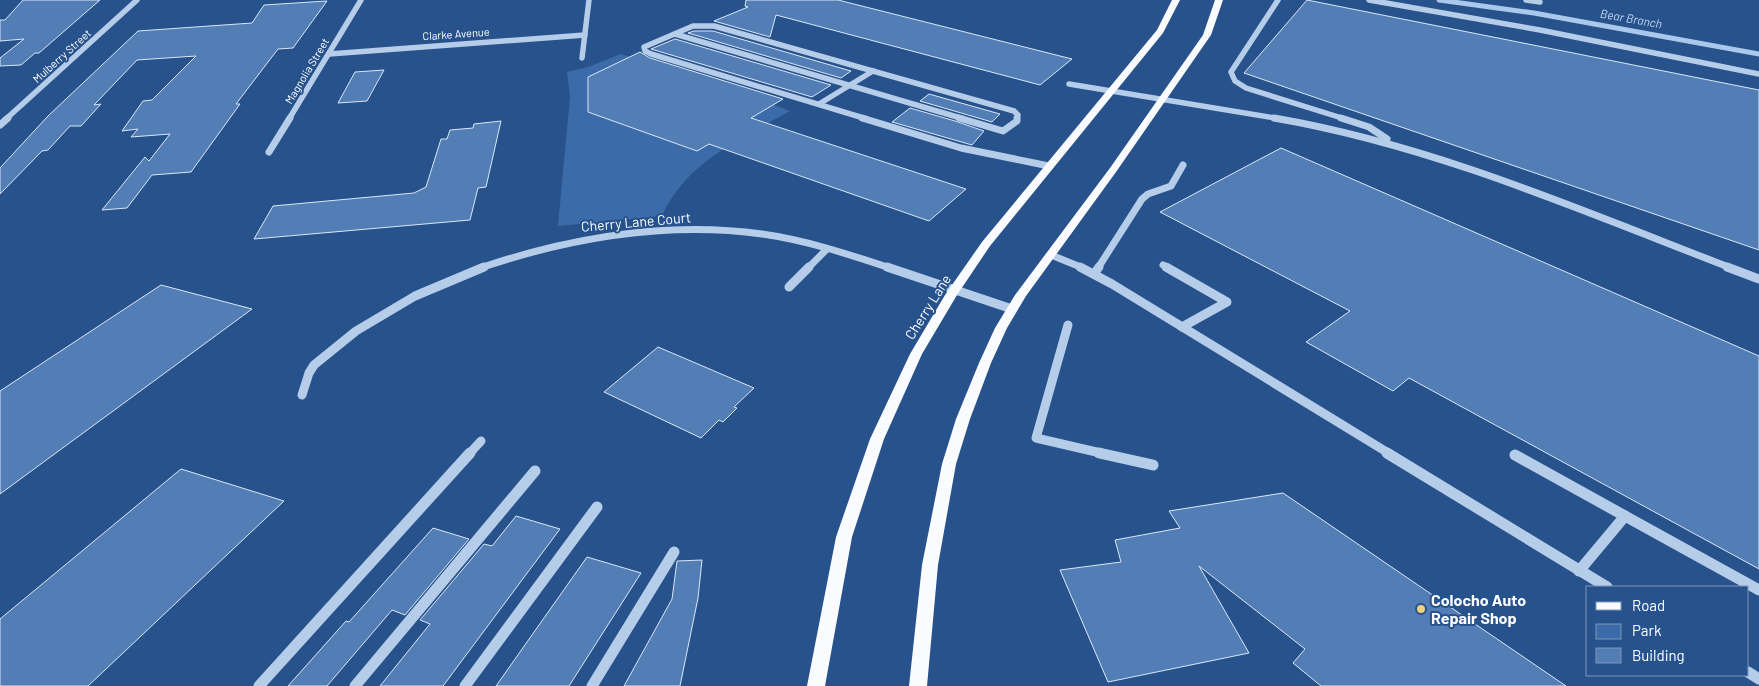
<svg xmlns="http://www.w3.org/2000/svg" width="1759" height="686" viewBox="0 0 1759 686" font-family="Barlow,sans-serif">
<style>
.green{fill:#3b6ca9}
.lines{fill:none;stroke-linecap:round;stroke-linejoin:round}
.stream{stroke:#aac8eb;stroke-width:5}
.building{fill:#537eb5;stroke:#dae7f8}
.minor-far3{stroke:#b6cdea;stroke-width:5.5}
.minor-far2{stroke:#b6cdea;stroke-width:7}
.minor-far1{stroke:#b6cdea;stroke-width:9}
.minor{stroke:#b6cdea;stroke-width:11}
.major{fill:#fafbff;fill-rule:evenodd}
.poi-dot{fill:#f3d27b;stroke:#27528c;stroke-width:2}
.labels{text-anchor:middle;stroke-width:4;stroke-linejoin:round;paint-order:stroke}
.far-street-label{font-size:11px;fill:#fff;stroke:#27528c}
.far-water-label{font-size:12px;font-style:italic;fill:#c2d7f1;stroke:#27528c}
.street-label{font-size:14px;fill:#fff;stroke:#27528c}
.near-poi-label{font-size:16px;font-weight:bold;fill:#fff;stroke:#27528c;text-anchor:start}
</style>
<rect width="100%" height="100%" fill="#27528c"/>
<path class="green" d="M 621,54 L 746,94 L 790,111 C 742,138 686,162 662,216 L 558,226 L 570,97 L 567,72 L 588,67 Z"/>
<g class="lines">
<polyline class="stream" points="1439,0 1534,13 1759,54"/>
</g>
<g class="building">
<polygon points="23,0 100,0 39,53 35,53 21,65 0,66 0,58 24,39 0,41 0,20 5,20"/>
<polygon points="746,0 838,0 1072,59 1040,85 776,15 770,37 714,21 748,7 745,6"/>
<polygon points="1307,0 1759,90 1759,250 1244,73"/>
<polygon points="327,1 293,48 278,49 236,104 240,104 191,172 152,175 127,208 102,210 145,157 149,161 170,134 131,137 138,129 122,131 143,101 152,100 196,56 137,60 94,105 101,104 81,126 70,126 48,150 42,151 0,194 0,168 48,116 138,31 252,23 264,5"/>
<polygon points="694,31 713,31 851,71 841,78 688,33"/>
<polygon points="675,39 831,85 812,97 651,49"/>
<polygon points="640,52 650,58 783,99 751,118 966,189 929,221 709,144 697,151 588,112 588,77"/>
<polygon points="384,70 367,101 338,103 355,72"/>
<polygon points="929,94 1000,114 992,122 920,101"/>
<polygon points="910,108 955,121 984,131 972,145 892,122"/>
<polygon points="501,121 486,187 478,188 470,220 254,239 273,206 414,193 426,187 441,139 447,139 450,130 473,128 474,124"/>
<polygon points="1281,148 1759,356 1759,569 1409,378 1393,391 1306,342 1350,311 1160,212"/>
<polygon points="161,285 252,309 0,494 0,391"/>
<polygon points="658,347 754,388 734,407 737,408 723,422 719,420 701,438 604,392"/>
<polygon points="181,469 284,501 88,686 0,686 0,619"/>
<polygon points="1283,493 1566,686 1321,686 1293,663 1305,649 1199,566 1249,653 1108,682 1060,570 1121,562 1115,540 1180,528 1169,511"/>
<polygon points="516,516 560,529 443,686 380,686 430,624 420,620 484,544 492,546"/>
<polygon points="433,528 469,539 405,615 392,610 327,686 288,686 346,621 349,622"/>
<polygon points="587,557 641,573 569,686 496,686"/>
<polygon points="702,560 698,598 680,686 624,686 672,599 677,561"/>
</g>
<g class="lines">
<g class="minor-far3">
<polyline points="1278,0 1231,72 1235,81 1246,88 1345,119"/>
<polyline points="1369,0 1540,30 1759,74"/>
<polyline points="1526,0 1540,2 1539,0"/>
<polyline points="675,34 964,119"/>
<polyline points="329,54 585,35"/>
<polyline points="582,58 589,0"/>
<polyline points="1069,84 1281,119"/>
<polyline points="819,104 873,71"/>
<polyline points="6,119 137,0"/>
<polyline points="289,119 361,0"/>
<polyline points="867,119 651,54 645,51 644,47 693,26 714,26 1014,111 1018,115 1017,119"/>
</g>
<g class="minor-far2">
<polyline points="862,118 961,148 1049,166"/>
<polyline points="959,118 1003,131 1017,121 1017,118"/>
<path d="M 1274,118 C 1432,145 1581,210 1731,268"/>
<polyline points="1341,118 1369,127 1387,139"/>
<polyline points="0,125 8,118"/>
<polyline points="269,152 290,118"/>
<polyline points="1051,255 1083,268"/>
<polyline points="1163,265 1168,268"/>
<path d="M 480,268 C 569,238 667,221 762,234 C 805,240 848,254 890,268"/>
<polyline points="808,268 827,249"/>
<polyline points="1098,268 1142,199 1148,194 1171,186 1183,165"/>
</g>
<g class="minor-far1">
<polyline points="887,267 1012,309"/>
<polyline points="1080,267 1112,284 1390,454"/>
<polyline points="1166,267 1227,302 1182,327"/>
<polyline points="1727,267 1759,279"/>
<polyline points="1094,274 1099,267"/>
<polyline points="789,287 809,267"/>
<polyline points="1068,325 1036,438 1105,454"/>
<polyline points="302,395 309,373 314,365 356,331 415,296 484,267"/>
<polyline points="469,454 481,441"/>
</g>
<g class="minor">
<polyline points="1099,453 1153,465"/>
<polyline points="1387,453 1607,587"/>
<polyline points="1515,455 1625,516"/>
<polyline points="1579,571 1625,516 1759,590"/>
<polyline points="1748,672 1759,679"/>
<polyline points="259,686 470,453"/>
<polyline points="355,686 535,471"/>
<polyline points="465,686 597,507"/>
<polyline points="592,686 674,552"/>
</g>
<g class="major">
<polygon points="1172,0 1180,0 1163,33 990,246 957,295 922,354 884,439 852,537 825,686 807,686 836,537 870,439 910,354 945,295 982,242 1157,30"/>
<polygon points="1215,0 1223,0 1211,35 1116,172 1026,296 1007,328 991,363 970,419 956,464 938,565 927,686 909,686 922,565 942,464 956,419 979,363 995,328 1015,295 1110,168 1203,35"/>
</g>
</g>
<circle class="poi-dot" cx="1421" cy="609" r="5"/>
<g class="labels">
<g class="far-street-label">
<text transform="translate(456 34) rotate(-4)" y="4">Clarke Avenue</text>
<text transform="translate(62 56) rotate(-42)" y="4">Mulberry Street</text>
<text transform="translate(307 71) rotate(-59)" y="4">Magnolia Street</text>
</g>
<g class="far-water-label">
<text transform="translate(1631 19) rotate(10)" y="4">Bear Branch</text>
</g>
<g class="street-label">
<text transform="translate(636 222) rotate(-5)" y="5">Cherry Lane Court</text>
<text transform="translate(928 307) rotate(-58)" y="5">Cherry Lane</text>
</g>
<g class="near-poi-label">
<text x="1431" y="606">Colocho Auto<tspan x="1431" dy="18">Repair Shop</tspan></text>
</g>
</g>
<rect x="1586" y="586" width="162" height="90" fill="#27528c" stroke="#7d97ba"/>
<rect x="1596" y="602" width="25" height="8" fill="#fafbff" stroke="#7d97ba"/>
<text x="1632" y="611" font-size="15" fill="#ffffff">Road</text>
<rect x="1596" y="624" width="25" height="15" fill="#3b6ca9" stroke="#7d97ba"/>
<text x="1632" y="636" font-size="15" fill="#ffffff">Park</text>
<rect x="1596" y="648" width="25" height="15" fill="#537eb5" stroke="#7d97ba"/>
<text x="1632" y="661" font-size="15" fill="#ffffff">Building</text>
</svg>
